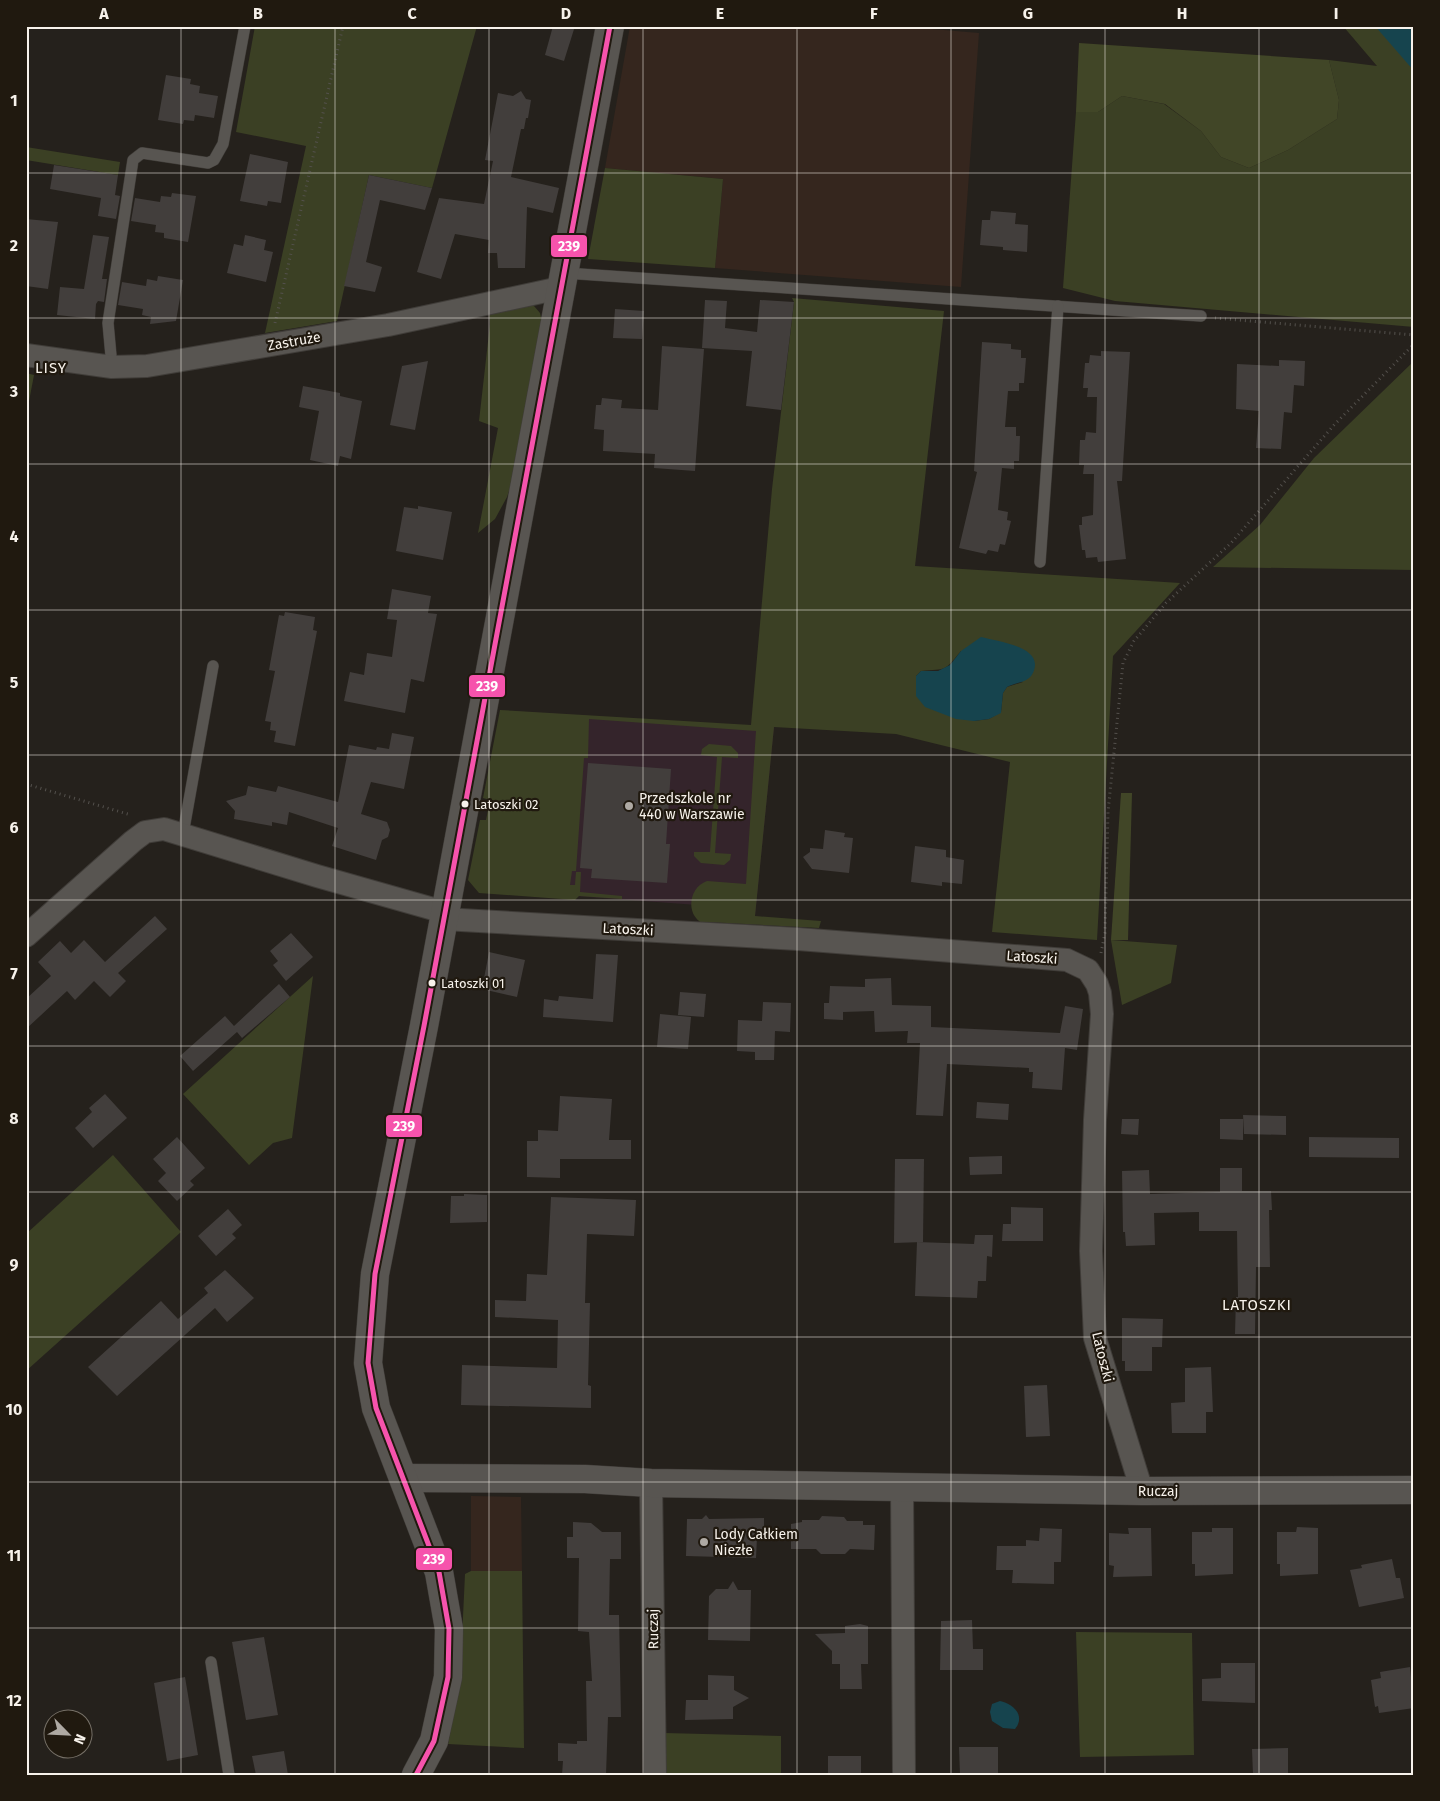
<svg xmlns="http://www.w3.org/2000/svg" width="1440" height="1801" viewBox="0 0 1440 1801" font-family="'Fira Sans',sans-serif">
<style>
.industrial{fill:#35261e}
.education{fill:#34242b}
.green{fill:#3b4024;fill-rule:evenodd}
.forest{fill:#414627}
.water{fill:#16444e}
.building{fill:#423e3c}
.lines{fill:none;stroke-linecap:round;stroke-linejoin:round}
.lane-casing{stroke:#403d39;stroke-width:12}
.street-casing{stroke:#403d39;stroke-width:24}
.secondary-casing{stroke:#403d39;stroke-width:29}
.path{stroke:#54514d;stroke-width:3;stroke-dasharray:1 4;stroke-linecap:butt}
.lane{stroke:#585551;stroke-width:11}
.street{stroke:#585551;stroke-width:22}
.secondary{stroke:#585551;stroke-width:28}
.bus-1-casing{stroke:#20190f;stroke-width:9}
.bus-1{stroke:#f653ac;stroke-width:5}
.grid{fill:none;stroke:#f7f2eb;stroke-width:1;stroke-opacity:0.55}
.bus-dot{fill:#f7f2eb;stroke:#20190f;stroke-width:2}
.poi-dot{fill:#aea9a3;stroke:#20190f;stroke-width:2}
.labels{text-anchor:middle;stroke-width:4.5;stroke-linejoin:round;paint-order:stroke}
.bus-label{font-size:13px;fill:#f7f2eb;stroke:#20190f;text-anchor:start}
.street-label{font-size:14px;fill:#f7f2eb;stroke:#20190f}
.poi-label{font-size:14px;fill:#f7f2eb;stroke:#20190f;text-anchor:start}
.neighbourhood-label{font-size:15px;letter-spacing:1px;fill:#f7f2eb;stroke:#20190f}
.line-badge{stroke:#20190f;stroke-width:2}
.badge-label{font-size:14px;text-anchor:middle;font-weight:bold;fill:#fff}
.neatline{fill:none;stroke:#f7f2eb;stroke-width:2}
.grid-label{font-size:16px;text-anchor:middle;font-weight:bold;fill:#f7f2eb}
</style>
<rect width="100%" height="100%" fill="#25211c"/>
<g class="industrial">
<polygon points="630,26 897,26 979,33 961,287 715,268 723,179 605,168"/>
<polygon points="471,1496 521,1497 522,1571 471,1571"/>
</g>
<polygon class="education" points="510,711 774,727 755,916 697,905 480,889"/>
<g class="green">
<polygon points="255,26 477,26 432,188 369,175 337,321 265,333 306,146 236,132"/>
<polygon points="1343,26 1414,26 1414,327 1115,301 1063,288 1076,112 1098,112 1122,96 1164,104 1201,131 1221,157 1249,168 1288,150 1337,119 1339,100 1329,60 1377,66"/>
<polygon points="26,147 120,162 118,175 26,160"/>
<polygon points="605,168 723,179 715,268 588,259"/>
<path d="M 792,298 L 944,311 L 915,566 L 1180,583 L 1113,656 L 1097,940 L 992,932 L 1010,762 L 896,734 L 774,727 L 755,916 L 821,921 L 819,928 L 708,922 L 707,925 C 685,919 687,888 707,881 L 746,884 L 756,731 L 589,719 L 588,758 L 584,758 L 576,871 L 572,871 L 570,885 L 575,885 L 576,872 L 581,872 L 580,892 L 622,896 L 622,899 L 579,896 L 575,900 L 479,893 L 468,880 L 480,820 L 486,820 L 490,800 L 483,798 L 500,710 L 751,725 L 772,489 L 794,302 ZM 961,651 L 1023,682 L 1007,687 L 1003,693 L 1001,712 L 989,719 L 974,721 L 916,676 L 921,671 C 947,668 943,673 961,651 Z"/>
<polygon points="528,299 540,313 543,326 515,473 507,497 495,519 478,533 498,428 479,421 490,324 489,307"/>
<polygon points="1414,361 1414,570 1213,567 1260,525 1314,458"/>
<polygon points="26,373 34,375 26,417"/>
<polygon points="709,744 731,746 738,753 738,758 722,757 715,853 731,854 730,860 724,865 701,863 694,856 694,852 710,852 717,757 701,755 702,749"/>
<polygon points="1111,940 1177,945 1171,983 1122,1005"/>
<polygon points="313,976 292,1138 273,1143 249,1165 183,1094"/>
<polygon points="113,1155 181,1232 26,1371 26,1234"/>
<polygon points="471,1571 522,1571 524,1748 448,1744 460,1681 465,1574"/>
<polygon points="1076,1632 1192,1633 1194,1755 1080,1757"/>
<polygon points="664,1733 781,1736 781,1775 664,1775"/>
</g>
<g class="forest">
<polygon points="1079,43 1329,60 1339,100 1337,119 1288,150 1249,168 1221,157 1201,131 1165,104 1122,96 1098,112 1076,112"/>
<polygon points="1121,793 1132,793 1128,940 1111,940"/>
</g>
<g class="water">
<polygon points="1375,26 1414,26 1414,71"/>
<path d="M 981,637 C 995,641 1034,645 1035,664 C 1035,669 1033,675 1029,678 C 1023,683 1014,683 1007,687 L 1003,693 L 1001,713 L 989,719 L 974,721 L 956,719 L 925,707 L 916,696 L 916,676 L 921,671 L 938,671 L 950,665 L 961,651 Z"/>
<path d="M 1000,1701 C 1013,1704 1026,1715 1015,1729 L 1003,1728 L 992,1721 L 990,1712 L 992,1704 Z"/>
</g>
<g class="building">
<polygon points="553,26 575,26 564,61 545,55"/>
<polygon points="166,75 191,79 190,84 200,86 199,93 218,96 214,118 195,115 194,121 184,120 183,124 158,120"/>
<polygon points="521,91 526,99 531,100 528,118 526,118 524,129 521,129 511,177 559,188 553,213 527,207 525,268 498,268 497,253 488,253 489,240 455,234 441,279 417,272 439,198 484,204 493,161 485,160 498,93 513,96"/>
<polygon points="250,154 288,162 281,203 268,201 267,206 240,201"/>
<polygon points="54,165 118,175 115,195 120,196 116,219 98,216 101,198 50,189"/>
<polygon points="369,175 432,188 425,210 380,200 366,262 382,267 375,292 344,286"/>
<polygon points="172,193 196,196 188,242 164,238 164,233 155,232 156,225 131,221 135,198 160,202 161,196 171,197"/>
<polygon points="991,211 1016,213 1015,224 1028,225 1027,252 1003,250 1003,247 980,245 982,220 990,220"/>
<polygon points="26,219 58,222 48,289 26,286"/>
<polygon points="93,235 109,237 102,279 107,279 104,302 98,301 96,304 95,319 57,315 60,287 84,289"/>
<polygon points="245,235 266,240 264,250 273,252 266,282 227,273 234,244 243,246"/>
<polygon points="158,276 183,280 176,321 150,324 151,317 142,315 143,309 118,305 122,282 146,286 147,279 157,281"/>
<polygon points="705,300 727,301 725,328 757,332 760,300 794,302 781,410 746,406 752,351 702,348"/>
<polygon points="615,309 644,311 642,339 613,338"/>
<polygon points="982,342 1011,344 1011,349 1021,350 1021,358 1026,358 1024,383 1019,383 1019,391 1008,391 1005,427 1016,427 1016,436 1020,436 1019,461 1014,461 1014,469 1002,468 998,510 1008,512 1007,520 1011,521 1005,545 1000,544 998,552 988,550 986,554 959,548 977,472 974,471"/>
<polygon points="662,346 704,349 695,471 654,468 655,454 603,451 604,430 594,429 596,405 601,405 602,398 622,400 621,408 658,410"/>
<polygon points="1101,351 1130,352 1122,481 1117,481 1126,559 1098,562 1097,557 1086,558 1085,550 1082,550 1079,525 1082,525 1082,517 1093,515 1094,474 1083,474 1084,465 1079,465 1080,440 1085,440 1086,432 1096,433 1097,397 1087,397 1088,388 1083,388 1085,363 1089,363 1090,355 1101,356"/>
<polygon points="1279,360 1305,361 1304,386 1294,385 1292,413 1284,412 1281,449 1256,448 1259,411 1236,409 1237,364 1279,366"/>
<polygon points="428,361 415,430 390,425 402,366"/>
<polygon points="303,386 340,393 340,396 362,401 351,459 340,456 338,466 310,460 319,411 299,407"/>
<polygon points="418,506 452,512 443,560 396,551 404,507 418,509"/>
<polygon points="392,589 431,596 428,613 437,614 424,682 411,679 405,713 344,701 350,672 364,675 367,653 392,657 397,620 387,619"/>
<polygon points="285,612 315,617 313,630 317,631 295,746 274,742 276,731 270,730 271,722 265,721 275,671 269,670 279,615 284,616"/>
<polygon points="392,733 414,737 404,789 371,782 361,814 387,822 390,830 388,837 382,840 376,860 332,846 338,828 289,812 287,825 272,822 272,826 234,819 235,811 226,801 246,795 248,786 276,792 278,786 338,802 349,745 376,750 377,747 389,749"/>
<polygon points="588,763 671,769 666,844 670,844 667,883 591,878 592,869 580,868"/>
<polygon points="825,830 845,833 844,837 853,838 849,873 812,869 803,857 810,852 810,848 823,849"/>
<polygon points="915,846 946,850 946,857 964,860 962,884 942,882 942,886 911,882"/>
<polygon points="155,916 167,929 118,973 126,981 110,997 94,981 75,1000 67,991 26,1029 26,999 51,976 38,962 60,941 71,953 84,940 105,962"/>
<polygon points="291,933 313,957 286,981 273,965 278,961 270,951"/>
<polygon points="489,952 525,960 517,997 482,989"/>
<polygon points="596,954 618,955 613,1022 543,1017 544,999 558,1001 559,996 593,999"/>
<polygon points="891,978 892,1005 931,1006 931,1027 1060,1033 1065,1006 1083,1009 1077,1050 1065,1048 1062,1090 1032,1088 1033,1072 1029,1072 1029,1068 947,1064 943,1116 916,1115 920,1043 907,1043 908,1031 875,1032 874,1011 843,1012 843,1020 824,1019 824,1003 829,1003 830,986 865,987 865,979"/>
<polygon points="279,984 290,997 242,1038 237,1032 193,1071 180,1056 225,1016 234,1026"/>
<polygon points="680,992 706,994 704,1017 678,1015"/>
<polygon points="763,1002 791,1003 790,1032 775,1031 774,1060 755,1060 755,1052 737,1051 738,1020 762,1021"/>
<polygon points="660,1014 691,1017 688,1049 657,1047"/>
<polygon points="105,1094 127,1118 93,1148 75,1128 92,1112 89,1108"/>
<polygon points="560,1096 612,1099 609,1140 631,1140 631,1159 560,1159 560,1178 527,1177 527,1141 538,1141 538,1130 558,1131"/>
<polygon points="977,1102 1009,1104 1008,1120 976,1118"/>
<polygon points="1243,1115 1286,1116 1286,1135 1244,1134"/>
<polygon points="1122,1119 1139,1119 1138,1135 1121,1134"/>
<polygon points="1220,1119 1243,1119 1243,1140 1220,1139"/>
<polygon points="177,1137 205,1168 190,1181 194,1185 177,1201 158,1181 166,1173 153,1159"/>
<polygon points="1309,1137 1399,1138 1399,1158 1309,1157"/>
<polygon points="1002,1156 1002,1174 970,1175 969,1157"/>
<polygon points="895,1159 924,1159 923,1242 894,1243"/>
<polygon points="1220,1168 1242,1168 1242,1191 1271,1191 1272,1210 1269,1210 1270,1267 1256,1267 1255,1334 1235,1334 1236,1297 1238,1297 1237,1231 1199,1231 1199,1212 1154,1213 1155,1245 1126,1246 1125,1232 1123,1232 1122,1171 1149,1170 1150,1194 1220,1192"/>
<polygon points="464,1194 487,1195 487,1222 450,1223 451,1196 464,1196"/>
<polygon points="551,1197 636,1200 634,1236 587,1234 585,1303 590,1303 588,1385 591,1386 591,1408 461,1405 462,1365 557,1368 558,1320 495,1317 495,1300 526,1301 527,1274 547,1275"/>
<polygon points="1011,1207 1043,1208 1043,1241 1002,1241 1003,1224 1011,1224"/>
<polygon points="228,1209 242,1225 232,1234 236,1238 216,1256 198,1236"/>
<polygon points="975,1235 993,1235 992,1257 987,1256 986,1281 978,1281 977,1298 915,1296 917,1242 974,1244"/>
<polygon points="225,1270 254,1298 227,1322 215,1308 117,1396 88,1367 161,1301 178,1319 208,1293 204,1288"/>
<polygon points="1122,1318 1163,1319 1162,1347 1152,1347 1152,1371 1125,1371 1125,1361 1122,1361"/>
<polygon points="1211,1367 1213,1412 1206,1412 1206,1433 1172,1433 1171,1403 1185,1402 1185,1368"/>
<polygon points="1047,1385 1050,1436 1026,1437 1024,1386"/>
<polygon points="706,1515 709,1519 764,1518 764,1537 757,1537 756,1558 686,1556 687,1519 702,1519"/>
<polygon points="822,1516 844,1517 847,1521 863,1521 863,1525 875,1525 874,1550 850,1549 845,1554 821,1554 816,1549 791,1549 791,1524 802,1522 802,1520 819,1520"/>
<polygon points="573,1522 591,1523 602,1532 621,1532 621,1559 610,1559 609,1615 619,1615 621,1717 608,1717 606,1775 562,1775 563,1761 558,1761 558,1743 577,1744 577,1741 587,1741 586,1681 592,1681 589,1632 578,1631 579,1558 567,1558 567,1537 573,1537"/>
<polygon points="1297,1527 1318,1528 1318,1574 1280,1576 1280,1564 1277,1564 1277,1532 1296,1532"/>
<polygon points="1040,1528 1062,1529 1061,1562 1054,1562 1054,1584 1012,1583 1013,1570 996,1570 997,1546 1026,1546 1026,1540 1039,1541"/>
<polygon points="1128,1528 1151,1528 1152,1576 1113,1577 1114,1566 1109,1565 1109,1533 1129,1534"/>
<polygon points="1212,1528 1233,1528 1233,1574 1195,1576 1195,1564 1192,1564 1192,1532 1212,1532"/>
<polygon points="1392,1559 1396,1578 1400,1578 1404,1598 1359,1607 1350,1570 1362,1568 1361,1565"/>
<polygon points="733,1581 738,1590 751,1590 750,1641 708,1640 709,1596 716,1589 728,1589"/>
<polygon points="972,1620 973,1649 983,1649 983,1670 940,1670 941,1621"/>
<polygon points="860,1624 868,1626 868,1664 861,1664 862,1689 840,1689 840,1664 832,1664 832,1651 815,1634 845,1633 845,1626"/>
<polygon points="264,1637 278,1715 246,1720 232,1642"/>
<polygon points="1221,1663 1255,1663 1255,1703 1202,1701 1202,1679 1221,1678"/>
<polygon points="1410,1667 1414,1708 1379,1713 1378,1706 1375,1707 1371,1680 1381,1678 1380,1672"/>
<polygon points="708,1675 734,1676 734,1690 749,1698 733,1707 733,1719 685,1720 686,1700 708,1700"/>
<polygon points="185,1677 198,1755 167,1761 154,1683"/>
<polygon points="959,1747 998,1747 998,1775 960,1775"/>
<polygon points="1288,1748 1288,1775 1253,1775 1252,1749"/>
<polygon points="284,1751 288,1775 256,1775 252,1756"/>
<rect x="828" y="1756" width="33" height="19"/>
</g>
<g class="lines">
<defs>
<g id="lane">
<polyline points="565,273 1201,316"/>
<polyline points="112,367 108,323 133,160 142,153 208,163 214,160 223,144 245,26"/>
<polyline points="1040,562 1058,306"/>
<polyline points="183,834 213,666"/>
<polyline points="211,1662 229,1775"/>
</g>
<g id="street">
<polyline points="26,355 112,367 147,366 388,325 560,288"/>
<polyline points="443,919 798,939 1067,960 1088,970 1097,984 1100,993 1102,1014 1095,1120 1091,1251 1095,1338 1142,1491"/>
<polyline points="26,936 133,841 145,832 164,829 317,876 444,912"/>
<polyline points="651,1483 655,1775"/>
<polyline points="902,1487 904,1775"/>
</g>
<g id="secondary">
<polyline points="405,1478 585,1479 651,1483 1142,1491 1414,1490"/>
<polyline points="416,1775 434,1741 448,1677 449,1629 439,1572 376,1408 368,1363 375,1274 424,1026 610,26"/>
</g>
</defs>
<use href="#lane" class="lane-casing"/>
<use href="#street" class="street-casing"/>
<use href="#secondary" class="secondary-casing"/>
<g class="path">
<polyline points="1215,318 1414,335"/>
<polyline points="275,323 343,26"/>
<polyline points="26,784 131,815"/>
<polyline points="1101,953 1105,933 1108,812 1123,663 1134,641 1166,603 1231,543 1334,425 1414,344"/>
</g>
<use href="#lane" class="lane"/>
<use href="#street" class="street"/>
<use href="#secondary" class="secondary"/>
<defs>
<polyline id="bus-1" points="416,1775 434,1741 448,1677 449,1629 439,1572 376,1408 368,1363 375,1274 424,1026 610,26"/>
</defs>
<use href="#bus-1" class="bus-1-casing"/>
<use href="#bus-1" class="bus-1"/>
</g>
<path class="grid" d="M 181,26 L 181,1775M 335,26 L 335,1775M 489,26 L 489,1775M 643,26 L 643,1775M 797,26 L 797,1775M 951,26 L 951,1775M 1105,26 L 1105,1775M 1259,26 L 1259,1775M 26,173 L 1414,173M 26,318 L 1414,318M 26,464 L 1414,464M 26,610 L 1414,610M 26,755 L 1414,755M 26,900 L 1414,900M 26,1046 L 1414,1046M 26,1192 L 1414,1192M 26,1337 L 1414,1337M 26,1482 L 1414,1482M 26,1628 L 1414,1628"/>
<g class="bus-dot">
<circle cx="465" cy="804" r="4.5"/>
<circle cx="432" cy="983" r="4.5"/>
</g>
<g class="poi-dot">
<circle cx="629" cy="806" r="5"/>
<circle cx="704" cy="1542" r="5"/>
</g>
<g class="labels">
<g class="bus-label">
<text x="474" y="809">Latoszki 02</text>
<text x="441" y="988">Latoszki 01</text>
</g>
<g class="street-label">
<text transform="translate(294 341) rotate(-10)" y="5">Zastruże</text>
<text transform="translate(628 929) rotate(3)" y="5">Latoszki</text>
<text transform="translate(1032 957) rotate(4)" y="5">Latoszki</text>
<text transform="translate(1103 1357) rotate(76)" y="5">Latoszki</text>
<text x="1158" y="1496">Ruczaj</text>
<text transform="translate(653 1629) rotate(-91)" y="5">Ruczaj</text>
</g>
<g class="poi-label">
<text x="639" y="803">Przedszkole nr<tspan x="639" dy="16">440 w Warszawie</tspan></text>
<text x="714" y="1539">Lody Całkiem<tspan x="714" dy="16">Niezłe</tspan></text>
</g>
<g class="neighbourhood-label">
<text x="51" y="373">LISY</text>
<text x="1257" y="1310">LATOSZKI</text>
</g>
</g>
<g class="line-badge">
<rect x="550" y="234" width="38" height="24" rx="5" fill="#f653ac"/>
<rect x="468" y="674" width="38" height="24" rx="5" fill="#f653ac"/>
<rect x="385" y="1114" width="38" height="24" rx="5" fill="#f653ac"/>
<rect x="415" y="1547" width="38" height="24" rx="5" fill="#f653ac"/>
</g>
<g class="badge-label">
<text x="569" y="251">239</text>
<text x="487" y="691">239</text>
<text x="404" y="1131">239</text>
<text x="434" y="1564">239</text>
</g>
<rect width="1440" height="1801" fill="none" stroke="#20190f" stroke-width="55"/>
<g transform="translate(68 1734) rotate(114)"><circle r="24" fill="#20190f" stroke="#767067"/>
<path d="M0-4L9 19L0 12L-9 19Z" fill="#aea9a3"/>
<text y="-8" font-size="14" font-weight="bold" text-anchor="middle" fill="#f7f2eb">N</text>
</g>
<rect x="28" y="28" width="1384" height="1746" class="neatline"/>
<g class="grid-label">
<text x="104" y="19">A</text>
<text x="258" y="19">B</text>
<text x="412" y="19">C</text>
<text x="566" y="19">D</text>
<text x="720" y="19">E</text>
<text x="874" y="19">F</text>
<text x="1028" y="19">G</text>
<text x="1182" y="19">H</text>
<text x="1336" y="19">I</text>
<text x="14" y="106">1</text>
<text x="14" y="251">2</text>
<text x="14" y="397">3</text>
<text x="14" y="542">4</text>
<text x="14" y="688">5</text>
<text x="14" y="833">6</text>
<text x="14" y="979">7</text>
<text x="14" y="1124">8</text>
<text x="14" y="1270">9</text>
<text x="14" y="1415">10</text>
<text x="14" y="1561">11</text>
<text x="14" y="1706">12</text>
</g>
</svg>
